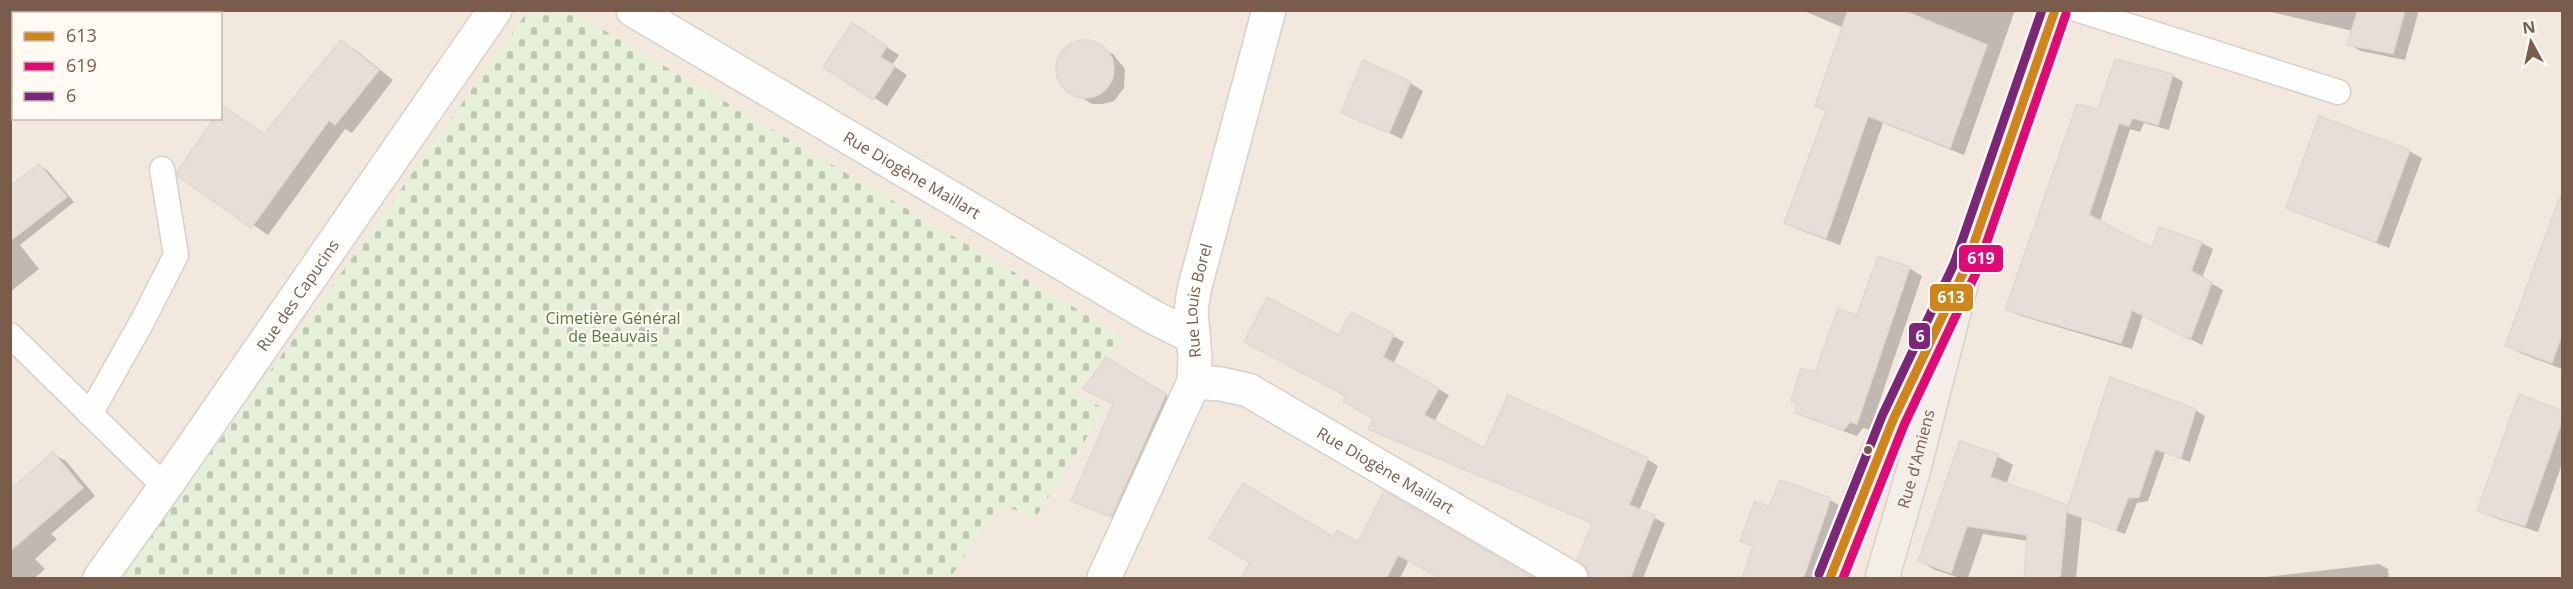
<svg xmlns="http://www.w3.org/2000/svg" width="2573" height="589" viewBox="0 0 2573 589" font-family="'Open Sans',sans-serif">
<style>
.residential{fill:#f2e8de;fill-rule:evenodd}
.cemetery{fill:url(#cemetery-stones)}
.shadow{fill:#0003}
.building{fill:#e6ded7;stroke:#e2d8d2;stroke-width:1.5}
.lines{fill:none;stroke-linecap:round;stroke-linejoin:round}
.service-casing{stroke:#d7d1cb;stroke-width:27}
.minor-casing{stroke:#d7d1cb;stroke-width:36}
.primary-casing{stroke:#dad1cc;stroke-width:36}
.service{stroke:#fefefd;stroke-width:24}
.minor{stroke:#fefefd;stroke-width:33}
.primary{stroke:#f3eee8;stroke-width:33}
.bus-1-casing{stroke:#fffaf3;stroke-width:14}
.bus-2-casing{stroke:#fffaf3;stroke-width:14}
.bus-3-casing{stroke:#fffaf3;stroke-width:14}
.bus-1{stroke:#d18417;stroke-width:9}
.bus-2{stroke:#e20977;stroke-width:9}
.bus-3{stroke:#7c2679;stroke-width:9}
.bus-dot{fill:#7a5c4d;stroke:#fffaf3;stroke-width:2}
.labels{text-anchor:middle;stroke-width:4.5;stroke-linejoin:round;paint-order:stroke}
.street-label{font-size:16px;fill:#7a5c4d;stroke:#fffaf3}
.park-label{font-size:16px;fill:#537a41;stroke:#fffaf3}
.line-badge{stroke:#fffaf3;stroke-width:2}
.badge-label{font-size:16px;text-anchor:middle;font-weight:bold;fill:#fff}
</style>
<defs>
<pattern id="cemetery-stones" width="16" height="16" patternUnits="userSpaceOnUse" patternTransform="scale(1.5)"><rect width="16" height="16" fill="#e7f0db"/><path d="M2 7V4a2 2 0 0 1 4 0v3zM10 15v-3a2 2 0 0 1 4 0v3z" fill="#c0c6b4"/></pattern>
</defs>
<rect width="100%" height="100%" fill="#f9f5f0"/>
<path class="residential" d="M 11,11 L 2562,11 L 2562,578 L 11,578 ZM 14,14 L 220,14 L 220,118 L 14,118 Z"/>
<polygon class="cemetery" points="537,10 571,11 1124,337 1073,393 1105,409 1035,518 1000,504 950,578 119,578 340,275 527,12"/>
<g class="shadow">
<polygon points="1802,10 2015,10 1964,155 1883,123 1840,245 1800,230 1785,222 1828,112 1844,28"/>
<polygon points="2262,10 2419,10 2405,60 2361,51 2348,44 2353,31"/>
<polygon points="865,33 899,55 892,65 907,75 887,106 826,67"/>
<polygon points="341,42 357,51 393,80 352,133 345,129 268,235 179,175 220,118 223,108 265,135"/>
<polygon points="1086,42 1113,54 1125,69 1124,88 1114,101 1103,104 1092,104 1064,87 1057,70 1059,59 1066,50 1074,44"/>
<polygon points="2172,75 2183,82 2169,130 2144,123 2140,132 2130,129 2100,222 2153,251 2160,229 2202,243 2213,249 2202,278 2223,290 2202,345 2143,315 2132,349 2018,315 2007,309 2099,111"/>
<polygon points="1410,83 1423,91 1402,139 1343,112"/>
<polygon points="2409,151 2422,158 2389,248 2300,214 2288,207"/>
<polygon points="39,165 47,170 74,202 20,245 39,269 10,292 10,188"/>
<polygon points="2562,193 2562,369 2520,353 2507,345"/>
<polygon points="1909,268 1922,276 1870,430 1863,428 1857,436 1810,419 1797,412 1816,374 1857,317"/>
<polygon points="1393,336 1404,342 1393,364 1449,395 1434,422 1485,450 1647,459 1658,466 1639,511 1665,523 1643,578 1591,578 1594,524 1370,429 1375,418 1348,396 1340,337"/>
<polygon points="1118,366 1178,402 1124,523 1073,500 1115,404"/>
<polygon points="2520,396 2562,413 2562,464 2538,532 2492,517 2479,510"/>
<polygon points="2195,410 2205,416 2190,462 2165,453 2148,501 2137,503 2125,534 2082,518 2076,578 2025,578 2028,541 1983,534 1968,578 1960,578 1935,570 1920,561 1997,456 2013,465 2006,485 2069,508"/>
<polygon points="53,454 66,461 95,496 51,534 57,539 35,559 45,569 35,578 10,578 10,492"/>
<polygon points="1385,493 1409,560 1400,578 1303,578 1334,539 1359,544"/>
<polygon points="1830,500 1841,506 1816,578 1743,578 1754,547 1742,540 1770,509"/>
<polygon points="2379,564 2388,569 2389,578 2257,578"/>
</g>
<g class="building">
<polygon points="1848,10 1902,10 1987,45 1950,148 1868,116 1826,238 1784,223 1826,111 1815,106"/>
<polygon points="2358,10 2405,10 2393,54 2347,45"/>
<polygon points="852,23 887,46 880,57 895,66 873,100 823,67"/>
<polygon points="341,40 379,70 335,125 329,120 251,228 178,176 177,172 214,118 220,118 223,106 264,134"/>
<circle cx="1085" cy="69" r="29"/>
<polygon points="2115,59 2173,74 2158,125 2132,118 2129,126 2119,123 2089,215 2152,248 2159,227 2202,242 2191,271 2212,282 2190,340 2132,310 2121,343 2005,310 2077,104 2098,109"/>
<polygon points="1363,60 1411,82 1389,133 1341,113"/>
<polygon points="2319,116 2410,150 2376,242 2286,208"/>
<polygon points="39,164 67,197 10,241 10,186"/>
<polygon points="2559,199 2562,200 2562,334 2552,363 2505,346"/>
<polygon points="1878,256 1910,267 1857,424 1850,422 1843,430 1795,413 1797,404 1791,401 1801,368 1815,372 1838,309 1857,315"/>
<polygon points="1267,297 1339,335 1351,312 1394,334 1383,357 1439,388 1424,415 1484,448 1508,395 1648,458 1629,505 1655,515 1630,579 1590,579 1587,568 1577,560 1592,523 1368,429 1373,419 1343,401 1346,396 1244,342"/>
<polygon points="1106,357 1166,394 1111,517 1071,501 1113,404 1083,389"/>
<polygon points="2110,377 2196,409 2181,458 2155,449 2139,497 2128,498 2116,530 2066,512"/>
<polygon points="2519,394 2562,411 2562,421 2525,526 2477,511"/>
<polygon points="1960,441 1998,454 1990,477 2067,505 2060,579 2024,579 2027,535 1967,526 1951,573 1918,561"/>
<polygon points="53,452 83,488 10,551 10,490"/>
<polygon points="1780,480 1831,498 1803,579 1742,579 1753,546 1740,541 1755,501 1769,507"/>
<polygon points="1243,483 1334,537 1337,530 1358,542 1384,491 1535,579 1442,579 1398,555 1386,579 1240,579 1250,563 1209,538"/>
</g>
<g class="lines">
<defs>
<g id="service">
<polyline points="2079,10 2338,92"/>
<polyline points="10,335 165,487"/>
<polyline points="90,414 143,320 176,255 162,169"/>
</g>
<g id="minor">
<path id="s1" d="M 633,10 L 1153,317 L 1191,336"/>
<path id="s2" d="M 1194,382 L 1221,384 L 1248,390 L 1571,578"/>
<path id="s3" d="M 100,578 L 165,487 L 495,10"/>
<path id="s4" d="M 1104,578 L 1194,382 L 1195,358 L 1191,311 L 1194,290 L 1269,10"/>
</g>
<g id="primary">
<polyline points="1830,578 1878,453 1936,330"/>
<path id="s5" d="M 1882,578 L 1913,472 L 1965,269 L 2055,10"/>
</g>
</defs>
<use href="#service" class="service-casing"/>
<use href="#minor" class="minor-casing"/>
<use href="#primary" class="primary-casing"/>
<use href="#service" class="service"/>
<use href="#minor" class="minor"/>
<use href="#primary" class="primary"/>
<defs>
<polyline id="bus-1" points="1830,578 1893,420 1965,269 2055,10"/>
<polyline id="bus-2" points="1843,578 1904,425 1976,273 2066,14"/>
<polyline id="bus-3" points="1819,574 1882,416 1954,264 2042,10"/>
</defs>
<use href="#bus-1" class="bus-1-casing"/>
<use href="#bus-2" class="bus-2-casing"/>
<use href="#bus-3" class="bus-3-casing"/>
<use href="#bus-1" class="bus-1"/>
<use href="#bus-2" class="bus-2"/>
<use href="#bus-3" class="bus-3"/>
</g>
<circle class="bus-dot" cx="1868" cy="450" r="5"/>
<g class="labels">
<g class="street-label">
<text dy="6" stroke="none"><textPath href="#s1" startOffset="324">Rue Diogène Maillart</textPath></text>
<text dy="6" stroke="none"><textPath href="#s3" startOffset="345">Rue des Capucins</textPath></text>
<text dy="6" stroke="none"><textPath href="#s4" startOffset="298">Rue Louis Borel</textPath></text>
<text dy="6" stroke="none"><textPath href="#s5" startOffset="124">Rue d'Amiens</textPath></text>
<text dy="6" stroke="none"><textPath href="#s2" startOffset="214">Rue Diogène Maillart</textPath></text>
</g>
<g class="park-label">
<text x="613" y="324">Cimetière Général<tspan x="613" dy="18">de Beauvais</tspan></text>
</g>
</g>
<g class="line-badge">
<rect x="1958" y="244" width="46" height="29" rx="6" fill="#e20977"/>
<rect x="1929" y="283" width="45" height="29" rx="6" fill="#d18417"/>
<rect x="1908" y="322" width="23" height="28" rx="6" fill="#7c2679"/>
</g>
<g class="badge-label">
<text x="1981" y="264">619</text>
<text x="1951" y="303">613</text>
<text x="1920" y="342">6</text>
</g>
<rect width="2573" height="589" fill="none" stroke="#7a5c4d" stroke-width="24"/>
<rect x="12" y="12" width="210" height="108" fill="#fffaf3" stroke="#cabbb1" stroke-width="1.5"/>
<rect x="24" y="32" width="30" height="9" fill="#d18417" stroke="#cabbb1" stroke-width="1.5"/>
<text x="66" y="42" font-size="18" fill="#7a5c4d">613</text>
<rect x="24" y="62" width="30" height="9" fill="#e20977" stroke="#cabbb1" stroke-width="1.5"/>
<text x="66" y="72" font-size="18" fill="#7a5c4d">619</text>
<rect x="24" y="92" width="30" height="9" fill="#7c2679" stroke="#cabbb1" stroke-width="1.5"/>
<text x="66" y="102" font-size="18" fill="#7a5c4d">6</text>
<g transform="translate(2531 42) rotate(352)" stroke="#fffaf3" stroke-width="4.5" paint-order="stroke">
<path d="M0-4.5L10 22L0 15L-10 22Z" fill="#7a5c4d"/>
<text y="-9" font-size="16" font-weight="bold" text-anchor="middle" fill="#7a5c4d">N</text>
</g>
</svg>
